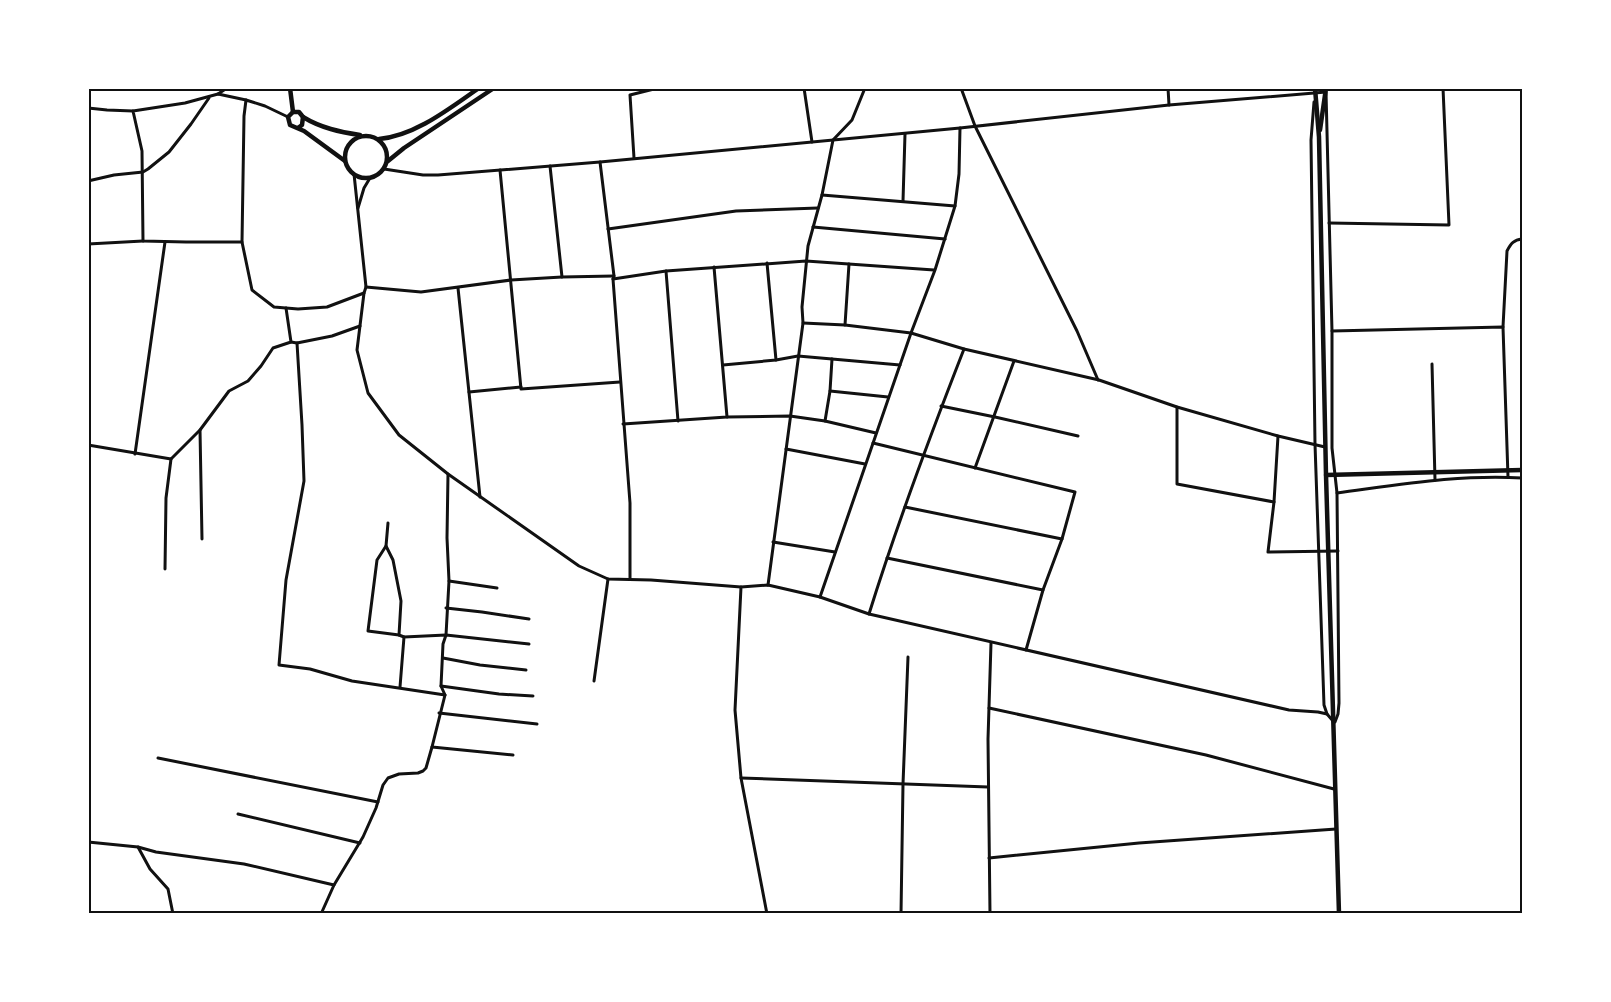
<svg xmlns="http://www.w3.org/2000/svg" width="1611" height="1002" viewBox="0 0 1611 1002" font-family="'PT Sans',sans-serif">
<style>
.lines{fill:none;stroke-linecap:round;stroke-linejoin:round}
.minor{stroke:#111;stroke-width:3}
.secondary{stroke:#111;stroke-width:4.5}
.primary{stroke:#111;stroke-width:4.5}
.neatline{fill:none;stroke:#111;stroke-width:2}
</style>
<rect width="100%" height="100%" fill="#fff"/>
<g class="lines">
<g class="minor">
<polyline points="804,88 812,142"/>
<polyline points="961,88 975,126 1077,331 1098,380"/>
<polyline points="1168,88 1169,105"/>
<polyline points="218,94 227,88"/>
<polyline points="1314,102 1311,140 1315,444 1324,705 1327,714"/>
<polyline points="88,108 107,110 133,111"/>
<polyline points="288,117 265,106 246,100 244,116 242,242 252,290 274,307 298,309 327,307 364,293"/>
<polyline points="960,128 1169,105 1326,92 1332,331 1332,448 1337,493 1339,703 1338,714 1335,722"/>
<polyline points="634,158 630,95 658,88"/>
<polyline points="600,162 614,276 613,279 630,503 630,579"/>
<polyline points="550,166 562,277"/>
<polyline points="384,169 423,175 438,175 600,162 960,128 959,174 955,206 935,270 911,333 845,325 803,323"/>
<polyline points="500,170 521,389 620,382"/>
<polyline points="354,174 366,287 364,293 357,350 368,393 399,435 448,474 579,566 608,579 651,580 741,587"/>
<polyline points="88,181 114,175 143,172 148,169 169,152 191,124 209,98"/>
<polyline points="822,195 955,206"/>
<polyline points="903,201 905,134"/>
<polyline points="358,208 364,188 370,178"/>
<polyline points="1329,223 1449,225 1443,88"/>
<polyline points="813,227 945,239"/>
<polyline points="608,229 736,211 818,208"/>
<polyline points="242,242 186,242 143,241 142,151 133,111 185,103 218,94 246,100"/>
<polyline points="88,244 143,241"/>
<polyline points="767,263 776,360"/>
<polyline points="666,271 678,421"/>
<polyline points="613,279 666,271 806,261 934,270"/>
<polyline points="366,287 421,292 511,280 562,277 614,276"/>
<polyline points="458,288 480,497"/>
<polyline points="845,325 849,264"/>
<path d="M 1503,327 L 1507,251 C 1511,243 1514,240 1522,239"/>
<polyline points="1332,331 1503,327 1508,477"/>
<polyline points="291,342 297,343 332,336 360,326"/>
<polyline points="297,343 302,425 304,481 286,580 279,665 310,669 352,681 445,695"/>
<polyline points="1432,364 1435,480"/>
<polyline points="723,365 776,360 798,356 900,365"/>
<polyline points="830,391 888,397"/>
<polyline points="469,392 521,387"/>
<polyline points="941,406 995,417 1078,436"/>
<polyline points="1177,407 1177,484 1274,502"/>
<polyline points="727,417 790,416 825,421 876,433"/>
<polyline points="825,421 830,391 832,359"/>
<polyline points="623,424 727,417 714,267"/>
<polyline points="200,430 202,539"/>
<polyline points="1278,436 1274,502 1268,552 1338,551"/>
<polyline points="873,443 1075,492 1062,539 1043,590 1026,650"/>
<polyline points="88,445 171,459 200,430 229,391 248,381 261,366 273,348 291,342 286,308"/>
<polyline points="786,449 865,464"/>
<polyline points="135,454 165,242"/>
<polyline points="975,468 1014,361"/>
<polyline points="448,474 447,538 449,581 446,635 443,644 441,686 445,695 432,747 513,755"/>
<path d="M 1337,493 C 1398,485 1461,474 1522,478"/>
<polyline points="905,507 1062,539"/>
<polyline points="388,523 386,546 393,560 401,601 399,635 404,637"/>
<polyline points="773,542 835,552"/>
<polyline points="386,546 377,560 368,631 399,635"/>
<polyline points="887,558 1043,590"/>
<polyline points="165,569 166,498 171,459"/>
<polyline points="449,581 497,588"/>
<polyline points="768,585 803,323 802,307 808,246 822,195 833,140 852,120 865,88"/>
<polyline points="820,597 911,333 964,349 1099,380 1177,407 1278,436 1325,447"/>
<polyline points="446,608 482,612 529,619"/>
<path d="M 869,614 C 897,524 930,436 964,349"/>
<polyline points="443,658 480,665 526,670"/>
<polyline points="594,681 608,579"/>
<polyline points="441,686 499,694 533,696"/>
<polyline points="400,687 404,637 446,635 529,644"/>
<polyline points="989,708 1206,755 1334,789"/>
<polyline points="439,713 537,724"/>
<polyline points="158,758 378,802"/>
<polyline points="741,778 988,787"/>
<polyline points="238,814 360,843"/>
<polyline points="88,842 138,847 156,852 244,864 334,885 321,914"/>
<polyline points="138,847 150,869 168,889 173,914"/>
<polyline points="989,858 1139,843 1336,829"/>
<polyline points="334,885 363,837 376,808 383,785 388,778 399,774 418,773 423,771 426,768 432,747"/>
<polyline points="767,914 741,778 735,710 741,587 768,585 820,597 869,614 1289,710 1318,712 1327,714 1333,721"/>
<polyline points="901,914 903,784 908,657"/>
<polyline points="990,914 988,739 991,643"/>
</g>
<g class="secondary">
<polyline points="290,88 293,112"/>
<polyline points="1315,88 1319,137 1326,475 1339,914"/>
<path d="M 303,117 C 321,128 340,132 360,135"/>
<polyline points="298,128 302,125 303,117 299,112 293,112 288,117 290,125 304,131 345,161"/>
<polyline points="1320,130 1326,88"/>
<circle cx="366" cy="157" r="21"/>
<path d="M 379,139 C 415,136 450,108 479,88"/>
<polyline points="388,161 404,148 494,88"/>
</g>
<polyline class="primary" points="1326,475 1522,470"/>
</g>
<rect width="1611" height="1002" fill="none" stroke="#ffffff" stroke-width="180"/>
<rect x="90" y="90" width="1431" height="822" class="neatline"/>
</svg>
